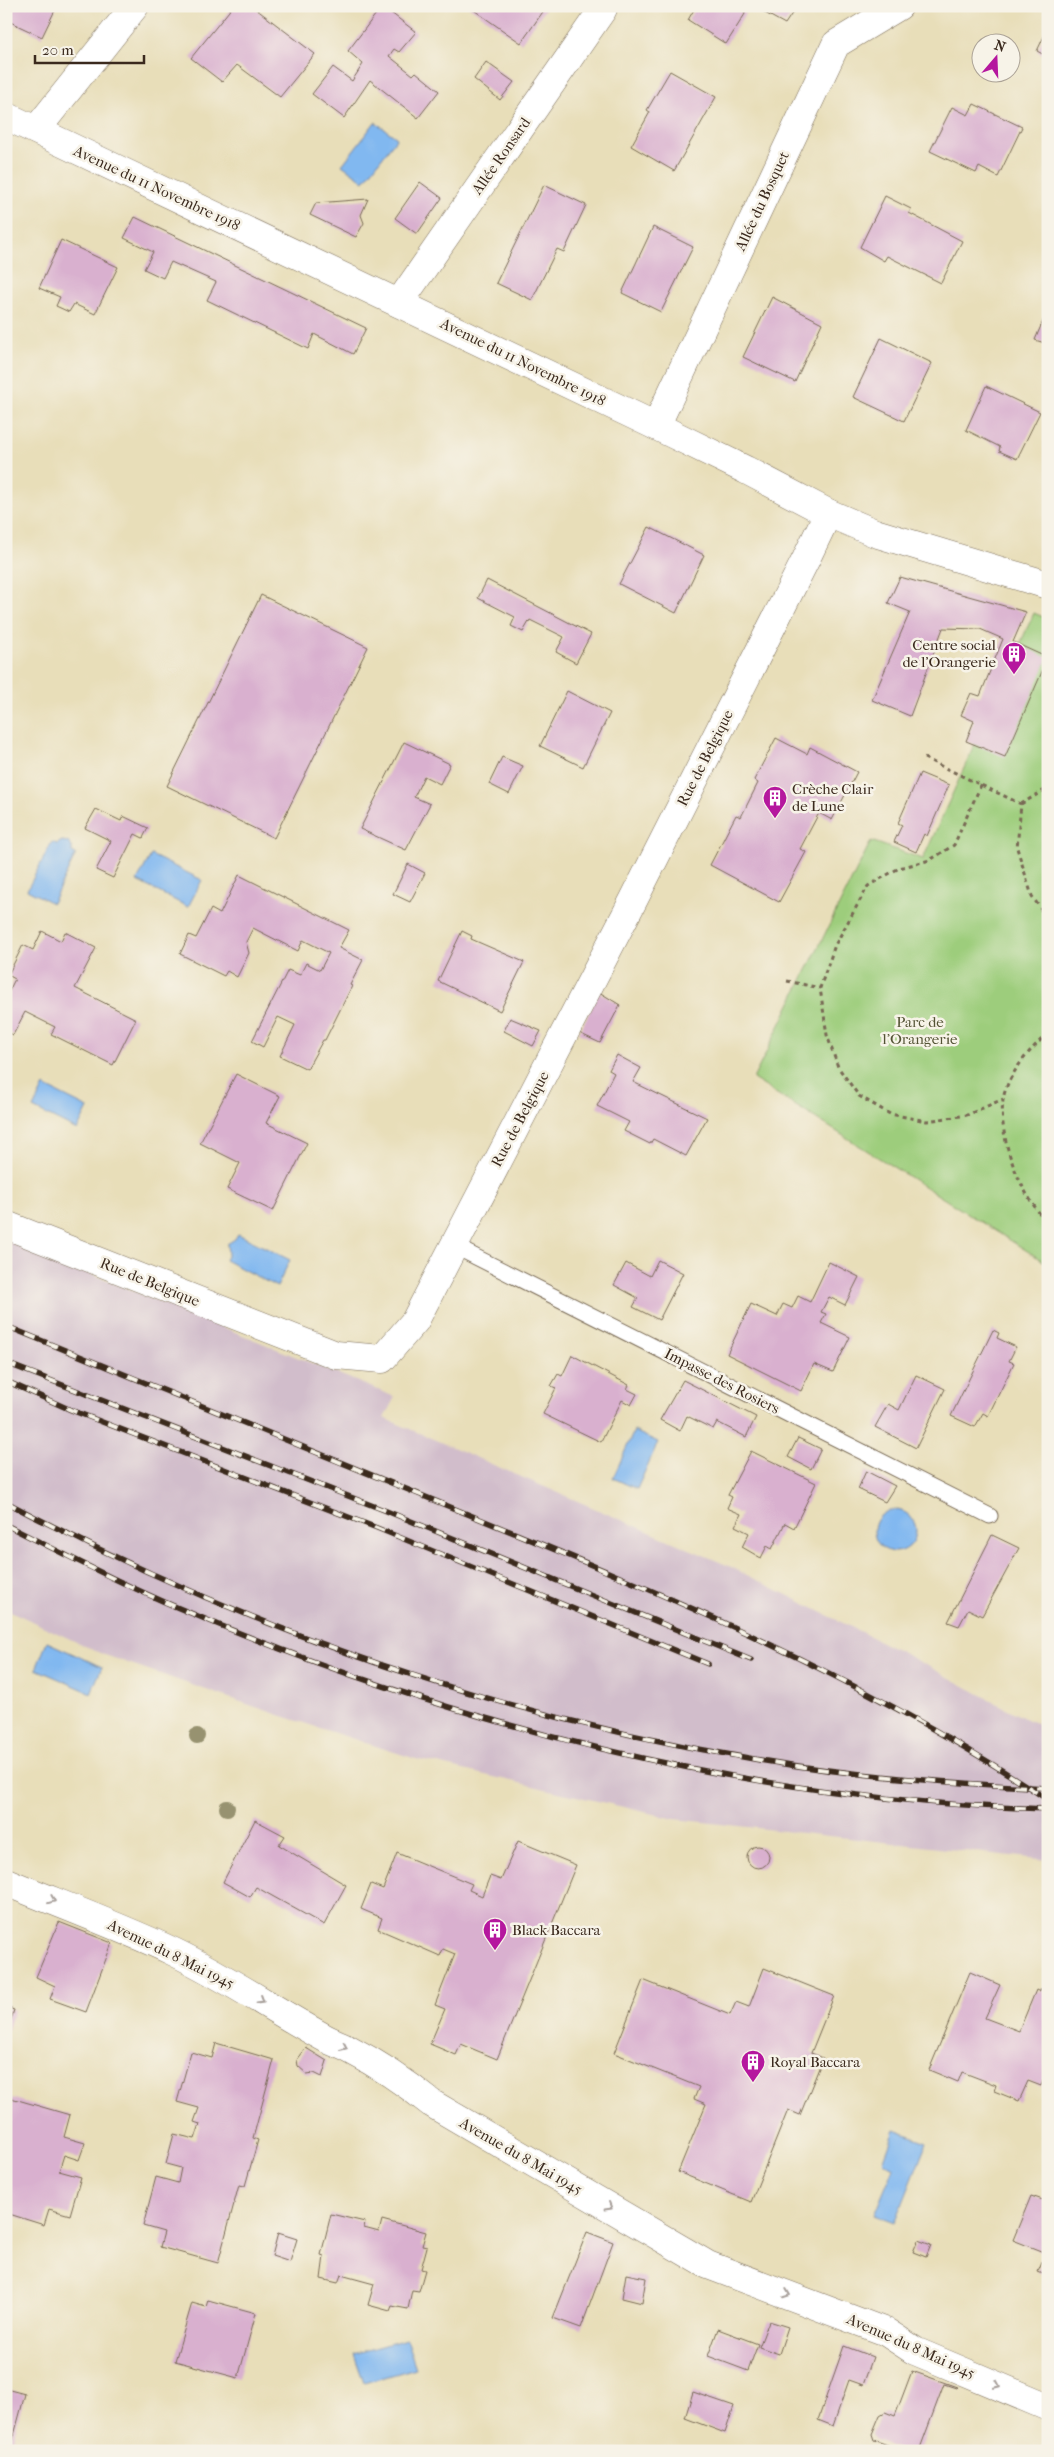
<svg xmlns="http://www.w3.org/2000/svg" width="1054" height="2457" viewBox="0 0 1054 2457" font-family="'IM FELL French Canon',serif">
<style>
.industrial{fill:#d1bdcb}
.green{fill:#9dcd7b;stroke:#6c7c4c}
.water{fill:#81b8f0;stroke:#5e7187}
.building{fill:#d9b0cf}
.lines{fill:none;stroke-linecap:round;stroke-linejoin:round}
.lane-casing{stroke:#786954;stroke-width:17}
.street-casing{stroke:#786954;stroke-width:29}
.secondary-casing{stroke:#786954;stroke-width:29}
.path{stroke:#786954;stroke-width:3;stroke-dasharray:4 4;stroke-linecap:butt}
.lane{stroke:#fff;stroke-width:15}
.street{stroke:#fff;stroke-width:28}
.secondary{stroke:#fff;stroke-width:28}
.rail-casing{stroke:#3b2a1e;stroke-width:5.5}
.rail{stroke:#f7f3e8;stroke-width:4;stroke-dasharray:11;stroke-linecap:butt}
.tree{fill:#979270}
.oneway{stroke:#a79f9a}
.labels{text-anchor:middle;stroke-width:5;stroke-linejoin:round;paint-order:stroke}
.street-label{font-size:15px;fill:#3b2a1e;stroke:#f7f3e8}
.poi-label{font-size:15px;fill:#3b2a1e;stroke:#f7f3e8;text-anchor:start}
.park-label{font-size:15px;fill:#545335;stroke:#f7f3e8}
</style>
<rect width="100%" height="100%" fill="#f7f3e8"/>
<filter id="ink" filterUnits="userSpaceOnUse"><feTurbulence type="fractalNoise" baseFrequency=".02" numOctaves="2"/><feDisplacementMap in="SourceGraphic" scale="10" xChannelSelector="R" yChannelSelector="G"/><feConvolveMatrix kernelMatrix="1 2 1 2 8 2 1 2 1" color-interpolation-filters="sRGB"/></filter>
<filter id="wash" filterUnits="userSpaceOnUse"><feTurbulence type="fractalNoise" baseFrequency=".0096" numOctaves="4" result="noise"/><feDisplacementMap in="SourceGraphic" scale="20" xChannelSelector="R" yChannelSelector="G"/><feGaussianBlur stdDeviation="1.12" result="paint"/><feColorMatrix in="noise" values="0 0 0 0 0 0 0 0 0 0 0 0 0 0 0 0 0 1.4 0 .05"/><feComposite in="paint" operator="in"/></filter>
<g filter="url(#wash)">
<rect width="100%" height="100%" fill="#e8deb9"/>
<polygon class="industrial" points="6,1239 395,1397 384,1418 729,1566 911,1657 1028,1720 1048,1727 1048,1860 675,1819 416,1759 276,1714 102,1654 6,1609"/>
<polygon class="green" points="1034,613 1048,619 1048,1264 753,1079 871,841 923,859"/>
<g class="water">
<polygon points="375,122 397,138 364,181 342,165"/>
<polygon points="62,841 68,842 72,847 72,852 76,854 52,903 27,890 52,842 57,844"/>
<polygon points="151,855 202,880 188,907 137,881"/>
<polygon points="44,1086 88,1108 77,1130 33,1108"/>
<polygon points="238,1234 290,1260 277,1287 225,1260 228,1254 227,1244 235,1239"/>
<polygon points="634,1431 658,1442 637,1489 613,1478"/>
<circle cx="895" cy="1531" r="21"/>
<polygon points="47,1642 102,1667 91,1693 36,1669"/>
<polygon points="895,2130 927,2142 895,2223 874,2215 894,2167 883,2162"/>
<polygon points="406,2339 416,2368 364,2383 354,2354"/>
</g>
<g id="blocks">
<g class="building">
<polygon points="6,6 57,6 42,37 6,20"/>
<polygon points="233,6 252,6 315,54 280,97 237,65 222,82 191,58"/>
<polygon points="382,6 416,32 399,52 394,49 389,56 413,75 416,72 439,91 418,118 370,80 344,118 312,94 333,67 352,81 363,64 348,51"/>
<polygon points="468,6 547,6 521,43"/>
<polygon points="696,6 743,6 745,14 726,44 688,20"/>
<polygon points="764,6 797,6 785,24 765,13"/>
<polygon points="1048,28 1048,57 1037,51"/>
<polygon points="486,62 514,82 500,100 474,79"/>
<polygon points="670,71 716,97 674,171 631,146 650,112 647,110"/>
<polygon points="974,104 1022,127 998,177 979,167 976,173 930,151 952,107 968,115"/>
<polygon points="420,182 442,198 417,234 395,218"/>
<polygon points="544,185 586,205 564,252 557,249 532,300 496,283"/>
<polygon points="885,196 911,209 909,213 962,241 941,283 887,256 884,261 860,247"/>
<polygon points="368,199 361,215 364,223 356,237 310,215 316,203"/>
<polygon points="135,217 366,328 353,354 314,334 308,349 207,300 216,282 171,262 163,278 144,269 153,252 124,238"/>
<polygon points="653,227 693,247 661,312 622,293"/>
<polygon points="61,240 118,267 95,314 74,304 69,312 56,306 60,297 39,288"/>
<polygon points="772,297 822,323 795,382 743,357"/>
<polygon points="1048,309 1048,344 1035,340"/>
<polygon points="881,338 932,363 904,421 853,397"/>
<polygon points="986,386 1040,412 1017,459 999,451 1000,447 966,430"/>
<polygon points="649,527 704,555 676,613 619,584"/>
<polygon points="900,577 1026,612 1013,642 1048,658 1005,757 966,741 974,721 961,715 971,693 980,696 1003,639 980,629 943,628 910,716 872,700 910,612 888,603"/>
<polygon points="487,580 591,634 576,663 556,652 564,637 530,620 523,632 511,626 515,617 478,598"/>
<polygon points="261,595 368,647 274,838 167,786"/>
<polygon points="567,691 610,713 583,767 540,746"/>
<polygon points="776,738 807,754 810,747 857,772 832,820 819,813 800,849 806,852 779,902 710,865 736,815 741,817 758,783 754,780"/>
<polygon points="404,742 450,764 440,784 424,776 414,797 430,804 406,850 360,829"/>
<polygon points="502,757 523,766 509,794 489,784"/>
<polygon points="920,773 949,785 927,836 924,834 916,852 894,842 902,825 898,823"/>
<polygon points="96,809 121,821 123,816 148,828 143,838 135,834 113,878 96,870 111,841 85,828"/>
<polygon points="408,864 425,873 410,902 393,894"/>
<polygon points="239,875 349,930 339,948 363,960 350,985 352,986 325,1040 323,1040 307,1069 280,1056 295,1025 278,1017 263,1047 252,1041 288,970 300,975 306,963 320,970 329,953 303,940 298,951 253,928 246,942 249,953 237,977 227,971 224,976 180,954 189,935 196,938 211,909 220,914"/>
<polygon points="42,931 61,941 65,932 96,948 75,988 136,1019 113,1065 51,1034 55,1027 25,1012 13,1035 6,1031 6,997 15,979 8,975 23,945 33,950"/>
<polygon points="462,931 472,936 471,939 524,962 500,1011 438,981"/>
<polygon points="599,992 620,1005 600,1043 579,1033"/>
<polygon points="510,1018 541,1031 533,1046 504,1031"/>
<polygon points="617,1055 641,1068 633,1082 707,1118 686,1156 653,1139 650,1144 624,1131 629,1122 597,1106 614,1073 609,1070"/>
<polygon points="236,1074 280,1096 266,1123 307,1143 273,1211 227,1189 240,1163 200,1143"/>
<polygon points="658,1260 683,1273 659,1320 633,1307 638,1298 614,1285 626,1263 650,1276"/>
<polygon points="829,1262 859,1277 845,1305 829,1297 821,1312 826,1314 821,1323 850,1337 833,1372 814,1364 801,1391 727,1354 751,1304 777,1316 783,1304 792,1308 798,1296 810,1302"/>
<polygon points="993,1330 999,1333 997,1338 1016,1347 1009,1361 1014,1363 988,1416 983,1413 975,1427 951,1416"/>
<polygon points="572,1355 629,1385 627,1389 637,1394 631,1405 622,1400 601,1442 543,1414 556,1388 551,1386 558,1374 562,1376"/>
<polygon points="916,1375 945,1389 916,1448 875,1427 888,1404 899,1410"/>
<polygon points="683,1380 756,1417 746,1437 717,1422 713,1429 687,1416 680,1431 660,1420"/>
<polygon points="798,1438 821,1449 811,1469 788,1457"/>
<polygon points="751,1451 816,1483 794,1528 785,1523 772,1549 767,1546 761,1558 742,1547 749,1533 735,1526 741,1514 727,1508 732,1497 728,1495"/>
<polygon points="866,1471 895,1486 885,1502 858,1489"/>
<polygon points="992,1535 1019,1548 982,1616 968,1609 959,1626 948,1622"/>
<polygon points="255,1820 285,1836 279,1845 346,1885 324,1925 256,1887 250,1897 223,1882"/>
<polygon points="518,1841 576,1865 497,2059 461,2044 456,2055 430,2044 445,2009 435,2005 455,1954 443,1949 440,1956 378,1929 382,1918 361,1909 371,1884 383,1889 397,1853 472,1884 469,1890 482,1896 490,1876 501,1880"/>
<circle cx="758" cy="1857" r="11"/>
<polygon points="59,1922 112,1943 86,2012 50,1999 55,1986 36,1977"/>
<polygon points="764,1968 834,1996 811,2053 823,2058 800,2115 788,2110 751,2202 678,2172 706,2104 694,2099 699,2087 614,2053 643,1980 730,2015 736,2002 749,2007"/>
<polygon points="970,1972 1000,1985 985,2018 1019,2031 1036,1990 1040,1992 1041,1989 1048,1991 1048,2068 1041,2086 1028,2081 1019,2101 994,2091 996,2085 962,2072 958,2082 929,2070"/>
<polygon points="6,2007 14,2010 7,2032 6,2032"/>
<polygon points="216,2043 274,2060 253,2138 258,2140 245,2186 239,2185 218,2263 160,2247 164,2232 143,2226 156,2177 178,2183 181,2168 166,2164 174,2134 195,2139 200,2124 194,2122 199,2108 177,2102 191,2052 212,2058"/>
<polygon points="306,2048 327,2061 322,2077 314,2073 307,2074 298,2066 297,2060"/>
<polygon points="11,2098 70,2115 64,2137 85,2143 79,2160 64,2155 59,2171 81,2177 70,2215 49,2209 44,2225 6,2213 6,2117"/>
<polygon points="1048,2188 1048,2276 1038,2272 1046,2253 1013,2240 1031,2196 1043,2200"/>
<polygon points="331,2214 365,2222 364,2228 379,2232 382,2220 426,2232 422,2246 427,2247 421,2269 425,2270 419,2291 412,2290 408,2309 392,2306 390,2311 368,2305 374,2284 341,2275 338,2283 321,2279 324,2256 321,2255"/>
<polygon points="587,2232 613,2242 581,2328 553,2318"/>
<polygon points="278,2233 297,2239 290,2262 272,2256"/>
<polygon points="918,2240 931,2245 926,2257 913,2252"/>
<polygon points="626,2274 646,2278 642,2303 622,2298"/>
<polygon points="208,2300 256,2313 238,2378 175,2361 192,2303 206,2307"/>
<polygon points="769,2321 788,2327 779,2354 759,2347"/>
<polygon points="718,2329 758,2344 748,2371 708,2356"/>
<polygon points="844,2346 873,2357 863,2385 849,2380 833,2426 818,2420"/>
<polygon points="912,2371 957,2387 956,2388 944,2384 919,2451 904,2451 874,2440 872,2434 880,2415 885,2412 895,2416"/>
<polygon points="6,2389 25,2394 12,2443 6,2441"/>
<polygon points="693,2392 734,2406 725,2433 685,2418"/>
</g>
</g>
</g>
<g filter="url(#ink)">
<use href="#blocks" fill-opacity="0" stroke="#786954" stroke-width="1"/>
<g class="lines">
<defs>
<polyline id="lane" points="454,1246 990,1516"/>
<g id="street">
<polyline points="36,130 135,6"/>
<polyline points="399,303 603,9"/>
<polyline points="656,426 836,44 899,6"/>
<polyline points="6,1225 336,1355 382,1359 415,1321 633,901 806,559 828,513"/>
</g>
<g id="secondary">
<polyline points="6,116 656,426 746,470 828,513 875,533 1048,585"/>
<path d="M 6,1882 C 62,1905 119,1926 174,1952 C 226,1977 274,2010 325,2038 C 332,2042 341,2045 349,2049 C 378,2064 405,2082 431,2103 L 708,2265 L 886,2332 L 915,2351 L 1048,2407"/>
</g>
</defs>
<use href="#lane" class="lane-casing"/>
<use href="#street" class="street-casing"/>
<use href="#secondary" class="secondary-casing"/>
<g class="path">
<polyline points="924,758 1021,804 1017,848 1032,896 1048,920"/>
<polyline points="981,785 954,845 930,860 899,868 868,886 835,945 820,988 827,1035 838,1067 859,1096 890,1114 927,1121 967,1115 1003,1099"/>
<polyline points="1021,804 1048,788"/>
<polyline points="787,981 820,988"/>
<path d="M 1048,1034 C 1030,1048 1006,1077 1003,1100 C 998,1140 1021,1195 1048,1223"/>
</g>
<use href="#lane" class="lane"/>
<use href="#street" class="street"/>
<use href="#secondary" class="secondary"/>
<defs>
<g id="rail">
<path d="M 6,1326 C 159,1388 312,1451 465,1513 C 669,1596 864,1677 1048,1800"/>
<polyline points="6,1363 384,1510 751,1660"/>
<polyline points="6,1381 71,1410 377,1528 708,1664"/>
<path d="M 6,1502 C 240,1626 492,1715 754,1759 C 851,1776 949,1783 1048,1788"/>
<path d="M 6,1525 C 62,1553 117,1582 174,1606 C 449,1724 748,1801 1048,1809"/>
</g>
</defs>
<use href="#rail" class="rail-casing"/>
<use href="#rail" class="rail"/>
</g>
<g class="tree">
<circle cx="197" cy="1736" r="8"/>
<circle cx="227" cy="1808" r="8"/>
</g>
<defs><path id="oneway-chevron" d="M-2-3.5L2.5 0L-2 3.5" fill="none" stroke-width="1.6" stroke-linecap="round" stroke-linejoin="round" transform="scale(1.25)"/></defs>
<g class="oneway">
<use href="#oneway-chevron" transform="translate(52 1900) rotate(22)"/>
<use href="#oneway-chevron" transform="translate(261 2000) rotate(31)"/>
<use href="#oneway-chevron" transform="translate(344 2047) rotate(25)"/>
<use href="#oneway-chevron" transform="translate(609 2207) rotate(30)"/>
<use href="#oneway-chevron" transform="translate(787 2294) rotate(21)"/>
<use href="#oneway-chevron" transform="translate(997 2385) rotate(23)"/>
</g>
</g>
<defs>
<symbol id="building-pin" viewBox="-11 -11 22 30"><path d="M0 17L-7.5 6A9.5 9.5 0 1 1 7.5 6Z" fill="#b5179e" stroke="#f7f3e8"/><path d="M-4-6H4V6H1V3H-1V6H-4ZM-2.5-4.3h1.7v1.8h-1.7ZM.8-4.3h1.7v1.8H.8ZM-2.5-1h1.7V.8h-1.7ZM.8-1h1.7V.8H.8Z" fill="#fff"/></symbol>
</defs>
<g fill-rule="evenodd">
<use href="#building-pin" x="1000" y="640" width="28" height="38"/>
<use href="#building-pin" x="761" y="784" width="28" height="38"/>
<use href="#building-pin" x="481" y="1916" width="28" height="38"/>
<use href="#building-pin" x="739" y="2048" width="28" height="38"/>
</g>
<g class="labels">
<g class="street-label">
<text transform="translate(501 156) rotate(-55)" y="5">Allée Ronsard</text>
<text transform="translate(157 188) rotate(25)" y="5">Avenue du 11 Novembre 1918</text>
<text transform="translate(762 201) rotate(-65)" y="5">Allée du Bosquet</text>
<text transform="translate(523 362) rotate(26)" y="5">Avenue du 11 Novembre 1918</text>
<text transform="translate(705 758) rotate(-63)" y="5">Rue de Belgique</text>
<text transform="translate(520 1119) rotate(-62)" y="5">Rue de Belgique</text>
<text transform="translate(150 1282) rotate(22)" y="5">Rue de Belgique</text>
<text transform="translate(722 1381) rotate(27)" y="5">Impasse des Rosiers</text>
<text transform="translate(171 1954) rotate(26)" y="5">Avenue du 8 Mai 1945</text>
<text transform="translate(521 2156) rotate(30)" y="5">Avenue du 8 Mai 1945</text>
<text transform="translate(911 2346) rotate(24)" y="5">Avenue du 8 Mai 1945</text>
</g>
<g class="poi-label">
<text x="996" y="650" text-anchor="end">Centre social<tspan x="996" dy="17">de l'Orangerie</tspan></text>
<text x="792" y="794">Crèche Clair<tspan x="792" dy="17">de Lune</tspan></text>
<text x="512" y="1935">Black Baccara</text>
<text x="770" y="2067">Royal Baccara</text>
</g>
<g class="park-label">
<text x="920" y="1027">Parc de<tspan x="920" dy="17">l'Orangerie</tspan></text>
</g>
</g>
<rect width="1054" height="2457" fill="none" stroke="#f7f3e8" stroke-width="25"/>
<g transform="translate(996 58) rotate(19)"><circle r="24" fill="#f7f3e8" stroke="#aca397"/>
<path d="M0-4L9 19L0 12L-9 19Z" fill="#b5179e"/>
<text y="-8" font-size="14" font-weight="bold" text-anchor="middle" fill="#3b2a1e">N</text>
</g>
<path d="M35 55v8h109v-8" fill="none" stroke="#3b2a1e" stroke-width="2.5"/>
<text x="42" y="55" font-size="15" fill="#3b2a1e" stroke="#f7f3e8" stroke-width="4" paint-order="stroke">20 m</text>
</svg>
